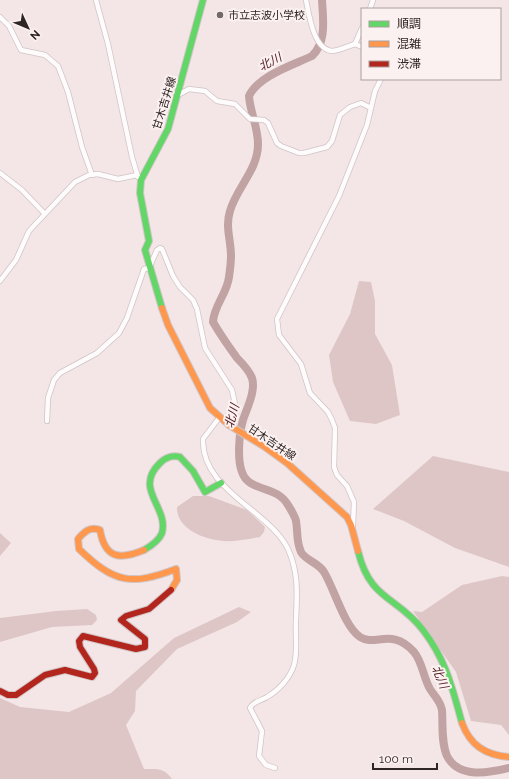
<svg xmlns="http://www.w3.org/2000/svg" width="509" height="779" viewBox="0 0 509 779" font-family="Raleway,'Noto Sans JP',sans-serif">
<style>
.green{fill:#dfc6c6}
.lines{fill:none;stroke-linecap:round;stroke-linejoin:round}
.river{stroke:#c2a3a4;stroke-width:8}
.street-casing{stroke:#d0c4c5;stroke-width:6}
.fast-casing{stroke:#d0c4c5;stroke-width:8}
.slow-casing{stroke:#d0c4c5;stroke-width:8}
.jam-casing{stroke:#d0c4c5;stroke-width:8}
.street{stroke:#fdfbfb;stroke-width:4.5}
.fast{stroke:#63d668;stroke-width:6}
.slow{stroke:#ff974d;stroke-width:6}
.jam{stroke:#b3261e;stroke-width:6}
.poi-dot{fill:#746969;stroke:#fcf1f1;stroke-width:1.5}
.labels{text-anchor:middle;stroke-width:4;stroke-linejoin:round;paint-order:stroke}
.poi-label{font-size:11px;fill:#2f2525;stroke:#fcf1f1;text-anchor:start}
.street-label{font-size:11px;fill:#2f2525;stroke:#fcf1f1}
.water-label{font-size:12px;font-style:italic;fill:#552025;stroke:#fcf1f1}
</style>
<rect width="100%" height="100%" fill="#f4e6e6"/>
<g class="green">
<polygon points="359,281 371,282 375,301 375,334 392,365 400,415 376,424 350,421 333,382 329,355 350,314"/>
<polygon points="433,456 509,472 509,567 455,548 404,521 373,509"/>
<path d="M 193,496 L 209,496 L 247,510 L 265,527 L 264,532 L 260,537 C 248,539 235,542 223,541 C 205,540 176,529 177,507 Z"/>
<polygon points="0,533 11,543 0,556"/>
<polygon points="502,576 509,577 509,735 501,725 471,721 456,672 413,611 422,612 462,585"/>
<path d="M 239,607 L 251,612 L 237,622 L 177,649 L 136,691 L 135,711 L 126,725 L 144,769 C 156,769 164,767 172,779 L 0,779 L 0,698 L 20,707 L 69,712 L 111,693 L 174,638 Z"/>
<polygon points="87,609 96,615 97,620 92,625 52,627 0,642 0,618 56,611"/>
</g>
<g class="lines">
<path class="river" d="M 322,0 C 323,19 327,42 312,56 C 293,65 258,76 249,96 C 250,112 258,127 258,144 C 258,170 237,187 230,211 C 225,227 231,240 231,256 C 231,263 230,270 229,277 C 227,294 214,305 213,322 C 220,334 229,347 237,358 C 243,364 249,370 252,378 C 256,391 247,408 243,420 C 239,433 237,460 242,472 C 249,493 276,484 288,505 C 291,510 295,516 296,521 C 298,532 296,541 301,552 C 305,560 319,563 324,572 C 334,588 344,626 360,637 C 375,647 392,627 414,652 C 423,663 423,677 430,689 C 435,697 440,700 442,710 C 443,725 441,742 447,756 C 459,779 489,773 509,768"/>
<defs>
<g id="street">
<polyline points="96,0 108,44 132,157 138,177"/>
<path d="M 306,0 C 309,14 313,48 331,51 C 339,51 348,46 355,44 L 362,28"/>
<polyline points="370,9 373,0"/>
<polyline points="0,17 9,26 21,50 45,55 58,66 68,92 82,147 92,175"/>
<polyline points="355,44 362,47"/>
<polyline points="178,95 189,89 205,91 217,101 235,104 250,119 264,120 268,123 277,143 281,146 299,153 304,153 327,147 332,141 340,115 350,107 361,103 371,108"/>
<polyline points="0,173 22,190 44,213"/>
<polyline points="0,281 16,260 29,231 75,182 89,175 98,174 118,179 137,175"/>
<path d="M 219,418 L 203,439 C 201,490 269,510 288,549 C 299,573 297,595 296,620 C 295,635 298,651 294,665 C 290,678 279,690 267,697 C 261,701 253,701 250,708 L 262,731 L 259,756 L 266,765 L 275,768"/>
<polyline points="47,421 48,398 54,380 60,373 97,353 119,333 127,318 144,269 149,268 157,250 160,248 162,249 173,276 180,287 193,300 197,309 205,348 232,390 236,409 233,428"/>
<polyline points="353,526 354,502 347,486 337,475 334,467 335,428 332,420 328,412 310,393 301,364 279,335 277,319 339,196 367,125 375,91 381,79"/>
</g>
<g id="fast">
<polyline points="162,308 145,250 149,241 140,193 141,180 168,129 203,0"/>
<path d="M 144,550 C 151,546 159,541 162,533 C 169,507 133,489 160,463 C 166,457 172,455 180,457 L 193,471 L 205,492 L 221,483"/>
<path d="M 358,551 C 370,601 397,596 423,630 C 446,660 452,687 462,723"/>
</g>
<g id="slow">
<polyline points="162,308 168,325 210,408 229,425 265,447 287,463 347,517 351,525 358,551"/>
<path d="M 144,550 C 120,560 105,559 100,530 C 90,526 84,532 78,539 L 79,549 C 114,583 131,586 176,569 L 177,580 L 171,590"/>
<path d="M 462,723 C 470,745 485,755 509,757"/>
</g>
<polyline id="jam" points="0,691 8,695 16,695 45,675 65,670 92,677 95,673 94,669 80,647 79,641 83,636 136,649 145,647 145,639 121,620 126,616 149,609 171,590"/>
</defs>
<use href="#street" class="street-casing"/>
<use href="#fast" class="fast-casing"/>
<use href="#slow" class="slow-casing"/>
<use href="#jam" class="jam-casing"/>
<use href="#street" class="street"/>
<use href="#fast" class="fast"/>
<use href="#slow" class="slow"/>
<use href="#jam" class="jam"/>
</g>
<circle class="poi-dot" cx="220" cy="15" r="4"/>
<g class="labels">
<g class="poi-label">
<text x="228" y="19">市立志波小学校</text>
</g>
<g class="street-label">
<text transform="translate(164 103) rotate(-73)" y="4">甘木吉井線</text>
<text transform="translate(272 442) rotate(34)" y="4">甘木吉井線</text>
</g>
<g class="water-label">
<text transform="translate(270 62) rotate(-28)" y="4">北川</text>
<text transform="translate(232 416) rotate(-74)" y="4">北川</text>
<text transform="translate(440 677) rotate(67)" y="4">北川</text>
</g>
</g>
<rect x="361" y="8" width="140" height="72" fill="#fcf1f1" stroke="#aa9f9f"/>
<rect x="369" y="21" width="20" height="6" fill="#63d668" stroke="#aa9f9f"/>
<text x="397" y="28" font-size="12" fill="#2f2525">順調</text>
<rect x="369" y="41" width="20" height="6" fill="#ff974d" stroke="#aa9f9f"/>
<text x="397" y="48" font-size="12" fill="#2f2525">混雑</text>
<rect x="369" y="61" width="20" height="6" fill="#b3261e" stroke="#aa9f9f"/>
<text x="397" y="68" font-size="12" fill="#2f2525">渋滞</text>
<g transform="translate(28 28) rotate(134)" stroke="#fcf1f1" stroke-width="3" paint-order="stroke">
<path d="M0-3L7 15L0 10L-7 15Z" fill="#2f2525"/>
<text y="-6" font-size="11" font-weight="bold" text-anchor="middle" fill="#2f2525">N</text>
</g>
<path d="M373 763v6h64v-6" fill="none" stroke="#2f2525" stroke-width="2"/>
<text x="379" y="763" font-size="12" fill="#2f2525" stroke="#fcf1f1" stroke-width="3" paint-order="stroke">100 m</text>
</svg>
